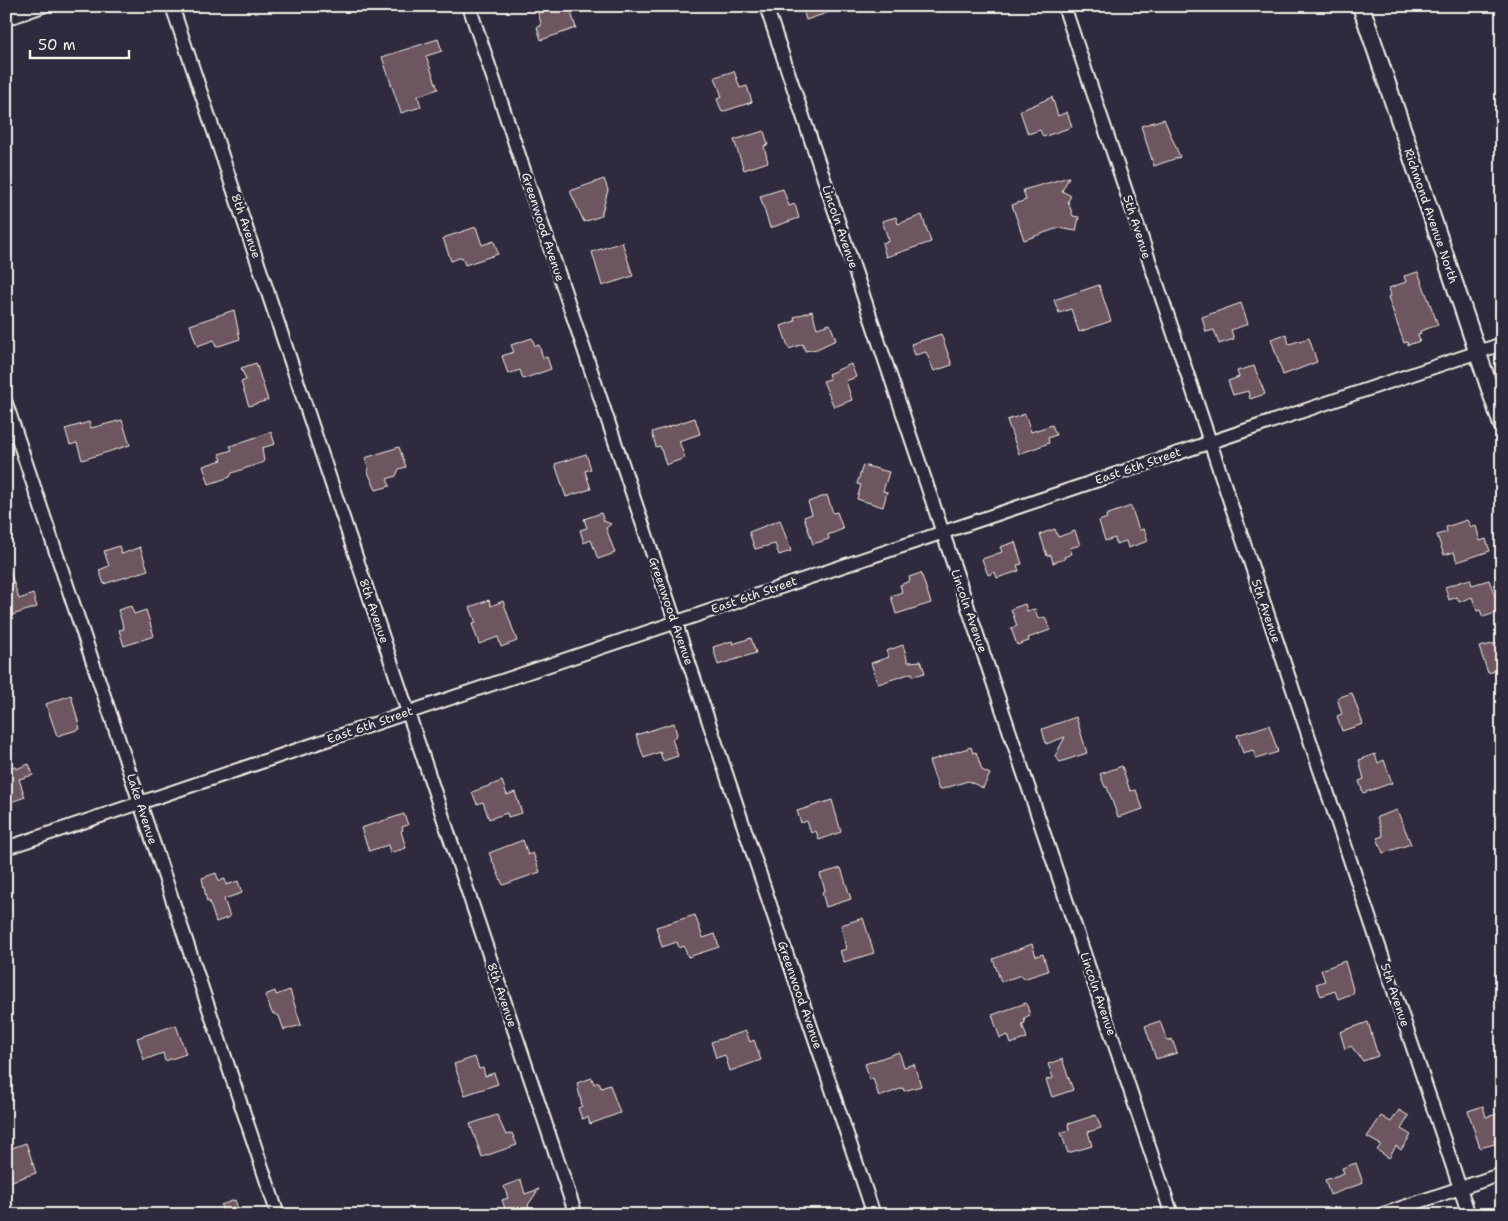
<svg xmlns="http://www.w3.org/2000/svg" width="1508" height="1221" viewBox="0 0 1508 1221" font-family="'Shantell Sans',sans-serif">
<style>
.building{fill:#6e5660;stroke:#f4f1e8}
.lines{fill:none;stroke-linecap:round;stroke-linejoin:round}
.minor-casing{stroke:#f4f1e8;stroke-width:16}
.tertiary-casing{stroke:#f4f1e8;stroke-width:20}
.minor{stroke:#2f2a3d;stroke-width:12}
.tertiary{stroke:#2f2a3d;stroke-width:16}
.labels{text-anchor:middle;stroke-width:5;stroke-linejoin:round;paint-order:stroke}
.street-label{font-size:12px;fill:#f4f1e8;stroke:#2f2a3d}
</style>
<rect width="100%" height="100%" fill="#2f2a3d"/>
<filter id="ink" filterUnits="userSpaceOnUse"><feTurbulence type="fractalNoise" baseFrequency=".02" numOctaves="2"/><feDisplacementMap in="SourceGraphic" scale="10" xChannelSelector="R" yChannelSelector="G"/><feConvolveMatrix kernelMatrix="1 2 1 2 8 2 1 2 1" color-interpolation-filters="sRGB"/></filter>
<g filter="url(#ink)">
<g class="building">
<polygon points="536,6 569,6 576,28 541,40 537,27 541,26 541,23"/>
<polygon points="810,6 842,6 842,8 806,20 803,9"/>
<polygon points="438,39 442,51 426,56 438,89 418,96 421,107 401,113 382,57"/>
<polygon points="734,71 740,88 747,86 752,102 722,112 717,99 722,97 715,77"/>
<polygon points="1052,97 1058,116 1067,112 1072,127 1043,137 1040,130 1028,134 1020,111"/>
<polygon points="1164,119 1180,157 1154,166 1141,126"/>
<polygon points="764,131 768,145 764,146 768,162 744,170 734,140"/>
<polygon points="1069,177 1062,191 1071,196 1068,201 1073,216 1079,217 1076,231 1058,228 1024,240 1012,205 1026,200 1023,190"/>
<polygon points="604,179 608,190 601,216 584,222 570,191"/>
<polygon points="783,189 789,206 795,204 799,218 770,228 760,196"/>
<polygon points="922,215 931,242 886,257 882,243 889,241 882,221 896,217 898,224"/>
<polygon points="476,227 482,245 494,241 498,254 465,265 462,257 451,261 443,238"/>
<polygon points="622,242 633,276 602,286 592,252"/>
<polygon points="1418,272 1438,325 1420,331 1421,334 1418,335 1420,341 1408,345 1407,342 1404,343 1388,297 1391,296 1389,288 1406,282 1404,276"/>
<polygon points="1099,285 1111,321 1079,332 1071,309 1059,313 1054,300"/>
<polygon points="1241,303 1248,324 1231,330 1234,339 1219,344 1214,330 1206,332 1202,317"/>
<polygon points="234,310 240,339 216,347 214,340 197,346 190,325"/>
<polygon points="812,311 817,328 830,324 836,340 817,349 805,351 803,344 789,349 781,326 795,321 794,317"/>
<polygon points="941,334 952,365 934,371 926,352 915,355 911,344"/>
<polygon points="1286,334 1289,344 1309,338 1317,362 1283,375 1271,339"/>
<polygon points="532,338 535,346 539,345 543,358 547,357 551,369 523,379 520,370 508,374 502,356 514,352 511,345"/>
<polygon points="256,363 268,400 249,406 241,382 246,380 241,368"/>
<polygon points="851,364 856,377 846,381 852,400 834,407 823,381 830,379 828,374"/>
<polygon points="1254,366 1265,394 1250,399 1248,391 1233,395 1228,381 1239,377 1237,371"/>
<polygon points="1025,414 1031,432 1052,425 1056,435 1048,438 1049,443 1019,454 1007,420"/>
<polygon points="695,418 700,434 679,441 685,458 666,465 660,446 656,447 652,432"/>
<polygon points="122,420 130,445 82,460 77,443 70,445 65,429 89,422 91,428"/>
<polygon points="271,432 275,444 262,448 264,462 232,473 230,477 209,484 203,466 222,460 219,454 232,450 230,446"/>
<polygon points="399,447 406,467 399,469 396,476 387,479 390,486 376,490 367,470 369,470 365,458"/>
<polygon points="586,454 591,469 585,471 591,489 566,497 555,464"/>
<polygon points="863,465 889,472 883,491 887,492 883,507 857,499 861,485 857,484"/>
<polygon points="827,495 833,513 837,512 843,529 828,535 829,539 813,544 804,517 812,514 808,502"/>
<polygon points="1131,506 1139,530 1144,529 1148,541 1128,548 1126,541 1116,544 1115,538 1105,541 1099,521 1107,518 1106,515"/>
<polygon points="601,513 604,521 611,524 606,528 615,553 598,559 591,540 584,543 580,530 587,528 584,519"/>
<polygon points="780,520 791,551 779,555 775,544 755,549 749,532"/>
<polygon points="1467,520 1471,527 1476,526 1480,541 1486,539 1490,551 1457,562 1454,552 1444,555 1437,535 1447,532 1446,527"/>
<polygon points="1055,529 1058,537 1075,531 1080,545 1070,548 1072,554 1064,557 1065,559 1053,563 1051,555 1047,556 1040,534"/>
<polygon points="1015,542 1022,564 1017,565 1019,571 997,578 995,572 988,575 982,559 1002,552 1000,547"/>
<polygon points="119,546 122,554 140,547 148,570 104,584 99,570 109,566 104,551"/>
<polygon points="6,565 8,565 19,599 33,594 37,607 6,617"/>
<polygon points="921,573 931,603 896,614 891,596 902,592 900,585 910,581 909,577"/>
<polygon points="1470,579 1472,585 1489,580 1496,599 1502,597 1502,611 1483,617 1480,610 1477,611 1472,597 1459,602 1457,597 1449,600 1445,587"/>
<polygon points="489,600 491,606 503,601 517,641 501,647 498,637 479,644 472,624 476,623 470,607"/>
<polygon points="1025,604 1027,611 1035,609 1038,619 1045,617 1050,630 1028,638 1029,641 1017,645 1011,628 1017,626 1011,609"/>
<polygon points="131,606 134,614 146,610 154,636 124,646 119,630 124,629 118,610"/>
<polygon points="751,638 756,653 718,665 713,647 732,641 733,644"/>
<polygon points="1502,642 1502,669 1488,673 1479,647"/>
<polygon points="903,645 908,662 921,661 925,673 913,676 912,673 878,684 871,663 889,657 886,651"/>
<polygon points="1352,693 1363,724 1342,731 1337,716 1342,714 1337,698"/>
<polygon points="71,695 80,729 57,736 46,704"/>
<polygon points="1076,717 1087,753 1060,762 1055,756 1065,737 1046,744 1042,729"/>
<polygon points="674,723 677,735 672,739 678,756 663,761 660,752 644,758 636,735"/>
<polygon points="1269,725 1278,752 1256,759 1253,750 1243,753 1237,735"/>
<polygon points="971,747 973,753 976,752 982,770 990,774 983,788 968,781 939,790 929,761"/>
<polygon points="1375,754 1378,763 1384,760 1392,783 1363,793 1359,781 1364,779 1359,760"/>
<polygon points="29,764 33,775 19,779 25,797 11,802 9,796 6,797 6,769 15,766 16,769"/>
<polygon points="1122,766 1130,791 1136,790 1143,809 1118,817 1107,787 1105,787 1100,774"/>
<polygon points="502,781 507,795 515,792 522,813 508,817 507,813 489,819 483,802 477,804 472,792"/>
<polygon points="832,800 841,832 819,840 816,831 811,833 807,821 801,823 797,811"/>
<polygon points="1397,810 1411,844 1383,853 1377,838 1383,836 1377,817"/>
<polygon points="404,814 408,825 402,827 403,830 401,831 406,848 390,853 388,845 369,851 361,828"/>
<polygon points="523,840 528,855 533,853 540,872 503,885 489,853"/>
<polygon points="841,868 851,899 826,907 822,892 825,890 820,874"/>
<polygon points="216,873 219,881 225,879 226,885 238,881 242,893 224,899 230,917 216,922 209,901 207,902 202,878"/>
<polygon points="695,915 703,938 715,934 719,947 688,957 684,946 679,948 677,942 662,947 656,927"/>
<polygon points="863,918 874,953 844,962 840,951 846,949 841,925"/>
<polygon points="1032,944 1036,956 1043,954 1048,971 1023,979 1021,975 1001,982 993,959"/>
<polygon points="1345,961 1354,993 1338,999 1335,991 1321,996 1316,984 1325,981 1321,970"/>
<polygon points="290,990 301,1025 284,1030 279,1016 272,1013 265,995 275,991 276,995"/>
<polygon points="1026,1003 1030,1015 1024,1018 1025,1023 1022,1024 1027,1038 1011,1044 1008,1035 1000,1038 992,1015"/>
<polygon points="1160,1021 1167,1041 1172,1039 1177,1053 1156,1059 1145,1026"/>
<polygon points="1368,1022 1378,1056 1363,1061 1351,1046 1345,1049 1340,1032"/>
<polygon points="176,1025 186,1054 165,1061 163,1053 144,1060 137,1038"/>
<polygon points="746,1031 750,1042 754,1040 761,1060 730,1071 725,1055 716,1058 711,1042"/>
<polygon points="899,1052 904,1067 914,1064 921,1086 904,1091 903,1088 879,1097 873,1078 870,1080 865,1064"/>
<polygon points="475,1057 479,1069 483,1068 485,1076 494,1073 498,1084 465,1095 454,1064"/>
<polygon points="1062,1059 1073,1090 1052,1097 1046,1080 1053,1078 1048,1064"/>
<polygon points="592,1078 594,1084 599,1082 601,1088 610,1085 620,1113 590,1124 588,1117 582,1119 578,1108 582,1106 577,1083"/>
<polygon points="1483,1106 1486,1117 1502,1113 1502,1137 1494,1140 1495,1144 1480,1148 1468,1111"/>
<polygon points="1399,1110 1409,1116 1401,1129 1411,1135 1401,1150 1396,1146 1389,1158 1377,1150 1381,1145 1367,1137 1381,1116 1391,1122"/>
<polygon points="497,1115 506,1135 512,1133 517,1145 482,1157 470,1124"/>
<polygon points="1096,1115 1101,1128 1088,1132 1092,1146 1068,1153 1061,1133 1069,1130 1068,1124"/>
<polygon points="26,1143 36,1173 6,1183 6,1170 9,1169 6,1150"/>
<polygon points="1356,1163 1363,1183 1330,1195 1325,1180 1344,1173 1342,1168"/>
<polygon points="521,1180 525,1194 539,1189 528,1205 530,1212 511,1215 510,1210 506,1211 502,1200 508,1198 504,1186"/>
<polygon points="235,1200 240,1215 224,1215 221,1205"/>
</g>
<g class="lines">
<defs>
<g id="minor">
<polyline points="172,6 576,1215"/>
<polyline points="469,6 874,1215"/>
<polyline points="766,6 1172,1215"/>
<polyline points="1064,6 1469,1215"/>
<polyline points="6,19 43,6"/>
<polyline points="6,403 278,1215"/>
<polyline points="6,848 1502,344"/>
<polyline points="1380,1215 1502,1174"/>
</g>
<polyline id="tertiary" points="1361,6 1502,425"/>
</defs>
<use href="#minor" class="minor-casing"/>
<use href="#tertiary" class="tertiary-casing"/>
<use href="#minor" class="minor"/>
<use href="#tertiary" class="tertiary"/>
</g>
</g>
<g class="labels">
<g class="street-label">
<text transform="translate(1431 216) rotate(71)" y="4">Richmond Avenue North</text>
<text transform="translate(246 226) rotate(71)" y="4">8th Avenue</text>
<text transform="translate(543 227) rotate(72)" y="4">Greenwood Avenue</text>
<text transform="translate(840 227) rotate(71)" y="4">Lincoln Avenue</text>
<text transform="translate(1137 227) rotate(72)" y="4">5th Avenue</text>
<text transform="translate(1138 466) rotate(-19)" y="4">East 6th Street</text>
<text transform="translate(754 595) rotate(-19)" y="4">East 6th Street</text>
<text transform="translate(374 611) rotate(71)" y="4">8th Avenue</text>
<text transform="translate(671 611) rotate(71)" y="4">Greenwood Avenue</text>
<text transform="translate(969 611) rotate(71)" y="4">Lincoln Avenue</text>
<text transform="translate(1266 611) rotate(71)" y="4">5th Avenue</text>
<text transform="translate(370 725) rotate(-19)" y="4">East 6th Street</text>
<text transform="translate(142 809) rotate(72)" y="4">Lake Avenue</text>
<text transform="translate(1098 994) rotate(71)" y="4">Lincoln Avenue</text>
<text transform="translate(502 995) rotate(71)" y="4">8th Avenue</text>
<text transform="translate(800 995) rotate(71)" y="4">Greenwood Avenue</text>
<text transform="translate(1395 995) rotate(71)" y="4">5th Avenue</text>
</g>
</g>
<rect width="1508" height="1221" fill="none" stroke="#2f2a3d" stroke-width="25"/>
<rect x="12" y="12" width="1483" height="1196" fill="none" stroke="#f4f1e8" stroke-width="2" filter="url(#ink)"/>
<path d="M30 50v8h99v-8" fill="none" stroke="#f4f1e8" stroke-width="2.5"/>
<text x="38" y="50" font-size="15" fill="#f4f1e8" stroke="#2f2a3d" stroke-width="4" paint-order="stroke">50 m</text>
</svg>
